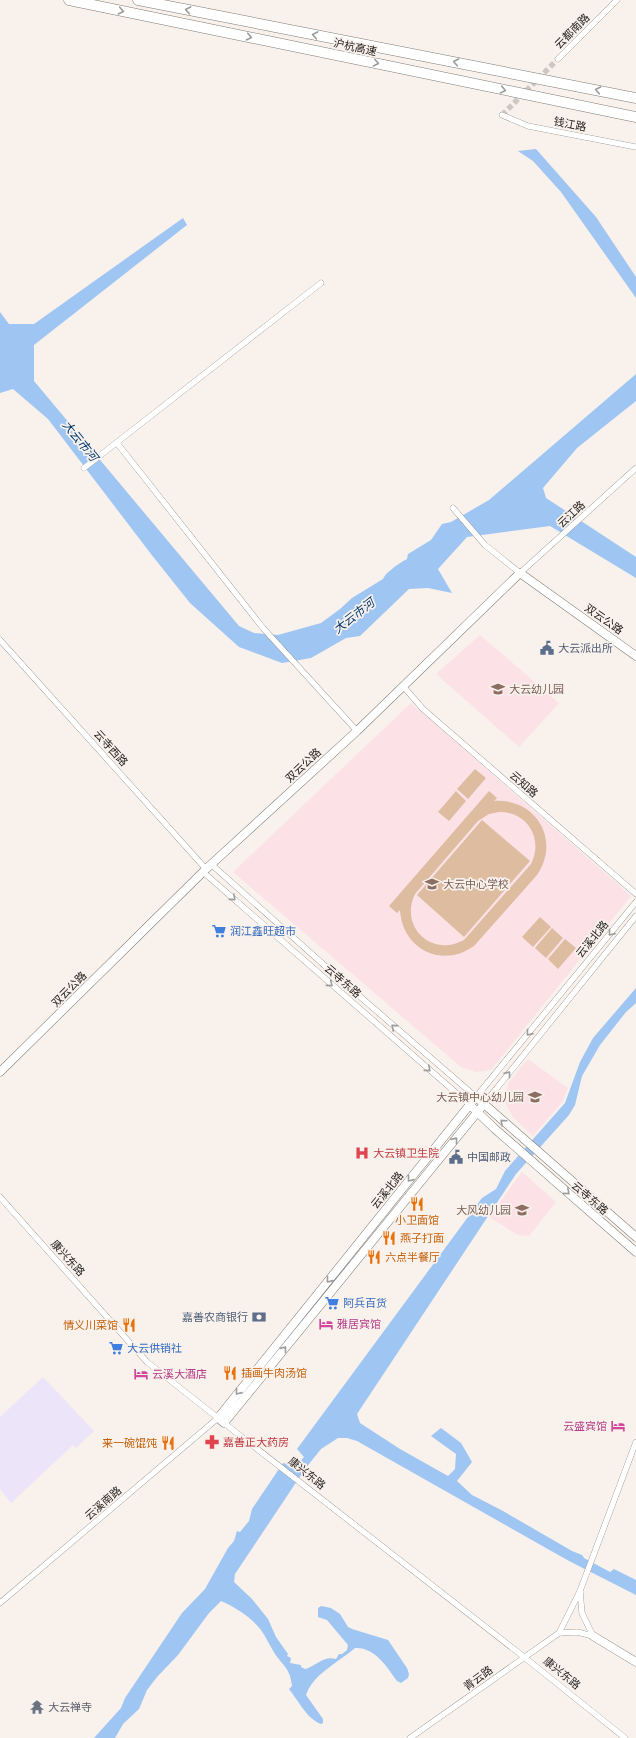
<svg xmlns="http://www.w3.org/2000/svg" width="636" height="1738" viewBox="0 0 636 1738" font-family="Ubuntu,'Noto Sans SC',sans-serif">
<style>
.commercial{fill:#ece5fa}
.education{fill:#fce1e7}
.green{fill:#ddbca0;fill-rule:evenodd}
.water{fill:#9fc5f2}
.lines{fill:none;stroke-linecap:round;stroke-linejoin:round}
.street-tunnel{stroke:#cec8c4;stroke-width:5.5;stroke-dasharray:5.5 3;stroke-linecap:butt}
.street-casing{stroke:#7f7974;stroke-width:6}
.secondary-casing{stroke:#7f7974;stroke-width:9}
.highway-casing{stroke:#7f7974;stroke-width:11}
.street{stroke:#fff;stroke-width:5.5}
.secondary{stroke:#fff;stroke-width:8}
.highway{stroke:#fff;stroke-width:10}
.oneway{stroke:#9d9c9c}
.labels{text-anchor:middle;stroke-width:3.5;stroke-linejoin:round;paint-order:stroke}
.street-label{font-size:11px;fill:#262422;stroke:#f8f1ec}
.service-label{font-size:11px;fill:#4e5e75;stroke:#f8f1ec;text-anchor:start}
.education-label{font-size:11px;fill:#785e54;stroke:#f8f1ec;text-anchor:start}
.shop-label{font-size:11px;fill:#366cbe;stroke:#f8f1ec;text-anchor:start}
.health-label{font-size:11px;fill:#be3a42;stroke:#f8f1ec;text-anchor:start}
.food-label{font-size:11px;fill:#c56008;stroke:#f8f1ec;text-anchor:start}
.hotel-label{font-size:11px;fill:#b23c85;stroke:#f8f1ec;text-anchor:start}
.worship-label{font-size:11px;fill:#5b616d;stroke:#f8f1ec;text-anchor:start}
.water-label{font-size:12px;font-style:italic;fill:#01396e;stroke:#f8f1ec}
</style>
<rect width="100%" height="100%" fill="#f8f1ec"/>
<polygon class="commercial" points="43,1377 94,1431 76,1448 73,1445 11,1503 0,1489 0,1417"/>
<g class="education">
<polygon points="480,635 559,703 519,747 436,674"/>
<polygon points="411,703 631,896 491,1070 476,1072 461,1067 233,872"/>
<polygon points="528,1059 568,1088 563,1101 533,1136 513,1117 505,1102 505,1094 509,1082"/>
<polygon points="522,1172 556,1202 529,1236 518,1235 489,1217"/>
</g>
<g class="green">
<polygon points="475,769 486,778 468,799 457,789"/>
<polygon points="456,791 466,801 449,821 438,812"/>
<path d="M 489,791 L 497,798 L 494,801 C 536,798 561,840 537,875 L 474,946 C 442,969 402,949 400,910 L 397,913 L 389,906 ZM 499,812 C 527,811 544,839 531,864 L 464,940 C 432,958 399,927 415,894 L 478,821 L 489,814 Z"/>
<polygon points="482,820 530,861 464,937 417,895"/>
<polygon points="540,917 551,927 533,947 522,937"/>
<polygon points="552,928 563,938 546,958 535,948"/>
<polygon points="565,939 576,948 558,969 548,959"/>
</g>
<g class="water">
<polygon points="536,149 596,217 636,277 636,298 561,192 533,161 518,151"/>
<path d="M 183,218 L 187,225 L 34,345 L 34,381 L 239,626 L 254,633 L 278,635 L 321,623 L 340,609 L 352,598 L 383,579 C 386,572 401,562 407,559 L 408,554 L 431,540 L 442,524 L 451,522 L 489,500 L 636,374 L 636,401 L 577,448 L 543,488 L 546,498 L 636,557 L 636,578 L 550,526 L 467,537 L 438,569 L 452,593 L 428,588 L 409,589 L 360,636 L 346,638 L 311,658 L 282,663 L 239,647 L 190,603 L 151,554 L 48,419 L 13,389 L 0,393 L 0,312 L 9,324 L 34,324 Z"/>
<path d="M 636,988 L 636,1003 L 626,1012 L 600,1045 L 582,1076 L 575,1105 L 569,1115 L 516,1174 L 357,1414 L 360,1423 L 400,1449 L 448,1476 L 455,1469 L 456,1454 L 431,1436 L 441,1428 L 461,1443 L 472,1462 L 457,1481 L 472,1495 L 503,1511 L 572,1551 L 582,1555 L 584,1558 L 610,1572 L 614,1569 L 636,1580 L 636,1595 L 569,1561 L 357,1441 L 347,1438 L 338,1438 L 321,1449 L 305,1469 L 235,1574 L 234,1582 L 252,1599 L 268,1619 L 276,1637 L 288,1654 L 287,1656 L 291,1658 L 290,1663 L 301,1665 L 301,1667 L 305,1669 C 316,1666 324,1655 336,1659 L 339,1654 L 342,1654 L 347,1650 L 348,1645 L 327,1620 L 318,1617 L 318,1608 L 321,1606 L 331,1608 L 340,1614 L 348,1627 L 352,1629 L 388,1640 L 407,1668 L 409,1674 L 408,1678 L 401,1683 L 397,1681 C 387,1667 375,1647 355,1648 C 339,1662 313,1674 306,1695 L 323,1719 L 323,1723 L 321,1724 C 307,1719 298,1700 289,1689 L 292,1686 C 290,1668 284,1667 275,1654 C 270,1646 266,1637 261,1630 C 251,1617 235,1607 221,1601 L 209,1613 L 178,1655 L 157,1677 L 147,1690 L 139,1709 L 123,1724 L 115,1738 L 94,1738 L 121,1708 L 125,1698 L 182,1613 L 205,1589 L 228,1548 L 234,1541 L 237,1531 L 240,1532 L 249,1521 L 252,1509 L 283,1463 L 296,1466 L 304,1457 L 297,1449 L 482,1198 L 496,1189 L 505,1171 L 565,1103 L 580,1062 L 593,1038 Z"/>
</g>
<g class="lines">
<polyline class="street-tunnel" points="502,115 558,59"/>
<defs>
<g id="street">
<polyline points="558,59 617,0"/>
<polyline points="502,115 528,126 636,147"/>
<polyline points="117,443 263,628 357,731"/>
<polyline points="84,468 321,283"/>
<polyline points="453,508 485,545 520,573 636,468"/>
<polyline points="0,640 206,869"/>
<polyline points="403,686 423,709 636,894"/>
<polyline points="211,864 342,981 476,1097 636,902"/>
<polyline points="203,872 470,1105"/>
<polyline points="484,1104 636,916"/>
<polyline points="0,1197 147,1362 218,1418 0,1603"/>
<polyline points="224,1423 524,1657 625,1738"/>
<polyline points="559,1633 580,1591"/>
<polyline points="593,1636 582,1613 580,1591 636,1442"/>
<polyline points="410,1738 559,1633 577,1632 593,1636"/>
</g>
<g id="secondary">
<polyline points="0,1072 206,869 357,731 520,573 636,656"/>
<polyline points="484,1104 224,1423 218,1418 476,1097 636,1237"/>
<polyline points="473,1108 495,1129 636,1252"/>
<polyline points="593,1636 636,1662"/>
</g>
<g id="highway">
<polyline points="69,0 636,117"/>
<polyline points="138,0 636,98"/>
</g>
</defs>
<use href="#street" class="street-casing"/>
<use href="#secondary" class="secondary-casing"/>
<use href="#highway" class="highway-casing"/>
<use href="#street" class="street"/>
<use href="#secondary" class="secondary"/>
<use href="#highway" class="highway"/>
</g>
<defs><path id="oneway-chevron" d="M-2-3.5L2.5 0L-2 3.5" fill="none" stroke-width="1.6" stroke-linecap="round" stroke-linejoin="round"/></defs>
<g class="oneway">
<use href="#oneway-chevron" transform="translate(188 10) rotate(-169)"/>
<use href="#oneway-chevron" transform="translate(121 11) rotate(12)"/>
<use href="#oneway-chevron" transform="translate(315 35) rotate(-169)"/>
<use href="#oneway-chevron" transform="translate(249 37) rotate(12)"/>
<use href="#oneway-chevron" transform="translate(456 62) rotate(-169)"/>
<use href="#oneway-chevron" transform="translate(376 63) rotate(12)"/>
<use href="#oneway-chevron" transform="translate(503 90) rotate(12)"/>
<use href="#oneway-chevron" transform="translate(598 90) rotate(-169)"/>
<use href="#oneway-chevron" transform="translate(233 898) rotate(41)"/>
<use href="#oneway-chevron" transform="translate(611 933) rotate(129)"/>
<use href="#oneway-chevron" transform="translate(330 984) rotate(41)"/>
<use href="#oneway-chevron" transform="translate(394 1027) rotate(-140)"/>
<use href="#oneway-chevron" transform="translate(529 1033) rotate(129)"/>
<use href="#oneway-chevron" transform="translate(428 1069) rotate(41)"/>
<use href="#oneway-chevron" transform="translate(508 1074) rotate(-51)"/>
<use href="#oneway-chevron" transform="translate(503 1122) rotate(-138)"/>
<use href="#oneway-chevron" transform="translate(455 1140) rotate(-51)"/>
<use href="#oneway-chevron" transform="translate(410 1179) rotate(129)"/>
<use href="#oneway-chevron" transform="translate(567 1192) rotate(41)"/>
<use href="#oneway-chevron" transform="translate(329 1280) rotate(129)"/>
<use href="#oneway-chevron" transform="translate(284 1349) rotate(-51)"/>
<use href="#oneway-chevron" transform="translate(238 1392) rotate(129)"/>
</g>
<defs>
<symbol id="civic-bare" viewBox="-9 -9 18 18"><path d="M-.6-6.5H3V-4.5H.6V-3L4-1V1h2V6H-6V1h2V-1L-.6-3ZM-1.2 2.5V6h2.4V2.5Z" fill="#5c6f8a" stroke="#f8f1ec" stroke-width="2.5" paint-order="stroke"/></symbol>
<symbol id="school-bare" viewBox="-9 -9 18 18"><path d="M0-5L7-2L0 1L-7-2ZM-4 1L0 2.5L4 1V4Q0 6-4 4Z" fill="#8d6e63" stroke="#f8f1ec" stroke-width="2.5" paint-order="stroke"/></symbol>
<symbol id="supermarket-bare" viewBox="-9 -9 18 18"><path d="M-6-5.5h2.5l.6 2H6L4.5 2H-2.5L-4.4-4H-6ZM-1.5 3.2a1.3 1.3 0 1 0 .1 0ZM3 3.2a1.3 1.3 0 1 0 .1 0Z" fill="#3f7fe0" stroke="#f8f1ec" stroke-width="2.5" paint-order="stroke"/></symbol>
<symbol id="hospital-bare" viewBox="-9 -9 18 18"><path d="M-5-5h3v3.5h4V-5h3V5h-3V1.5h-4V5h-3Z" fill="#e0444e" stroke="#f8f1ec" stroke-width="2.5" paint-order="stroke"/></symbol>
<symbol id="restaurant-bare" viewBox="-9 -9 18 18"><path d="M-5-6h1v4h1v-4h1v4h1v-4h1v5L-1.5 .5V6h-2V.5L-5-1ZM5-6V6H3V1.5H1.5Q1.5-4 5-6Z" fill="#e8710a" stroke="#f8f1ec" stroke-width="2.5" paint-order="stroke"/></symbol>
<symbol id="bank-bare" viewBox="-9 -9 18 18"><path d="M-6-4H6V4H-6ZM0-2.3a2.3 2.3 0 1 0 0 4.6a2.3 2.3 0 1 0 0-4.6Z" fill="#5c6f8a" stroke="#f8f1ec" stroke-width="2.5" paint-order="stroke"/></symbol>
<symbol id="hotel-bare" viewBox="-9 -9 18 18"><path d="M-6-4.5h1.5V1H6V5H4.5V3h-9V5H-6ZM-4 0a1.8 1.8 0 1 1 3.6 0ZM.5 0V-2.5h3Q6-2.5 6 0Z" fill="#d1479c" stroke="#f8f1ec" stroke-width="2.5" paint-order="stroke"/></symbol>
<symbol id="pharmacy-bare" viewBox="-9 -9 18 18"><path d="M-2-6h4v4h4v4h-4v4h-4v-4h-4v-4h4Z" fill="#e0444e" stroke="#f8f1ec" stroke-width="2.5" paint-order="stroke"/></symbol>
<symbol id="temple-bare" viewBox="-9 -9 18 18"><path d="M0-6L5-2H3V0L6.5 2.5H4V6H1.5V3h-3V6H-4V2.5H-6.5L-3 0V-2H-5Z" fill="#6b7280" stroke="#f8f1ec" stroke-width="2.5" paint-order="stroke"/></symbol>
</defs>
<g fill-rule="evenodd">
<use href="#civic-bare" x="537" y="638" width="20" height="20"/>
<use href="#school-bare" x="488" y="679" width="20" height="20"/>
<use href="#school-bare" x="422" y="874" width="20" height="20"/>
<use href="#supermarket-bare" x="209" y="921" width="20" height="20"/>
<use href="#school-bare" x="525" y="1087" width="20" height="20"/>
<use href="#hospital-bare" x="352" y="1143" width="20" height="20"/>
<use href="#civic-bare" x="446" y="1147" width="20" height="20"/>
<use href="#restaurant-bare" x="407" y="1194" width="20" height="20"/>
<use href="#school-bare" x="512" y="1200" width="20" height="20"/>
<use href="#restaurant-bare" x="379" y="1228" width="20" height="20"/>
<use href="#restaurant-bare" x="364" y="1247" width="20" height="20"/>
<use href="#supermarket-bare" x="322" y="1293" width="20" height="20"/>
<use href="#bank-bare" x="249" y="1307" width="20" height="20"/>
<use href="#hotel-bare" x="316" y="1314" width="20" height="20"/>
<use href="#restaurant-bare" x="119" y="1315" width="20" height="20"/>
<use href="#supermarket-bare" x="106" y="1338" width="20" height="20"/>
<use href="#restaurant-bare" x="220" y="1363" width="20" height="20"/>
<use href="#hotel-bare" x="131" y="1364" width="20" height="20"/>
<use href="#hotel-bare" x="608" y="1416" width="20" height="20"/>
<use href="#pharmacy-bare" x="202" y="1432" width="20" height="20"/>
<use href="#restaurant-bare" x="158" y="1433" width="20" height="20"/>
<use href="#temple-bare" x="27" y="1697" width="20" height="20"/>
</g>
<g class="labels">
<g class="street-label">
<text transform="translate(572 31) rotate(-45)" y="4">云都南路</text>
<text transform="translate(355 47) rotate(12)" y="4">沪杭高速</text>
<text transform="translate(570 124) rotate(11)" y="4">钱江路</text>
<text transform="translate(571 514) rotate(-43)" y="4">云江路</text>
<text transform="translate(604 619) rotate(35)" y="4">双云公路</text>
<text transform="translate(111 748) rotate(48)" y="4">云寺西路</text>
<text transform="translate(303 765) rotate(-43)" y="4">双云公路</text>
<text transform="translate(524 784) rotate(41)" y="4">云知路</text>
<text transform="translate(592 939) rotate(-51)" y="4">云溪北路</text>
<text transform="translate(343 981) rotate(41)" y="4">云寺东路</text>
<text transform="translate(69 989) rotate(-45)" y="4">双云公路</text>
<text transform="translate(387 1190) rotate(-51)" y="4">云溪北路</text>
<text transform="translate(590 1198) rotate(41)" y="4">云寺东路</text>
<text transform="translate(68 1258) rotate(48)" y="4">康兴东路</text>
<text transform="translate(307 1473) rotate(39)" y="4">康兴东路</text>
<text transform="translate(103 1503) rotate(-41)" y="4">云溪南路</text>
<text transform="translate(562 1673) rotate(39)" y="4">康兴东路</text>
<text transform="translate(478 1678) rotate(-36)" y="4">青云路</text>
</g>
<g class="service-label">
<text x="558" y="652">大云派出所</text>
<text x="467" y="1161">中国邮政</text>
<text x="248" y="1321" text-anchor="end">嘉善农商银行</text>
</g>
<g class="education-label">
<text x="509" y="693">大云幼儿园</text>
<text x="443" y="888">大云中心学校</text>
<text x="524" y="1101" text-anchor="end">大云镇中心幼儿园</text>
<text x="511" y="1214" text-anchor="end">大风幼儿园</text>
</g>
<g class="shop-label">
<text x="230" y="935">润江鑫旺超市</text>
<text x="343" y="1307">阿兵百货</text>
<text x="127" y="1352">大云供销社</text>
</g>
<g class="health-label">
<text x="373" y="1157">大云镇卫生院</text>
<text x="223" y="1446">嘉善正大药房</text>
</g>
<g class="food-label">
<text x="417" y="1224" text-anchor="middle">小卫面馆</text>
<text x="400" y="1242">燕子打面</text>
<text x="385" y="1261">六点半餐厅</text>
<text x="118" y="1329" text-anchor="end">情义川菜馆</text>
<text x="241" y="1377">插画牛肉汤馆</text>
<text x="157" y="1447" text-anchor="end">来一碗馄饨</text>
</g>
<g class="hotel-label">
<text x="337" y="1328">雅居宾馆</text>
<text x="152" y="1378">云溪大酒店</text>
<text x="607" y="1430" text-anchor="end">云盛宾馆</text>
</g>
<g class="worship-label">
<text x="48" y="1711">大云禅寺</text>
</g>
<g class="water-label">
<text transform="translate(80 441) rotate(51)" y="4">大云市河</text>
<text transform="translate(354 616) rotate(-38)" y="4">大云市河</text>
</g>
</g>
</svg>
